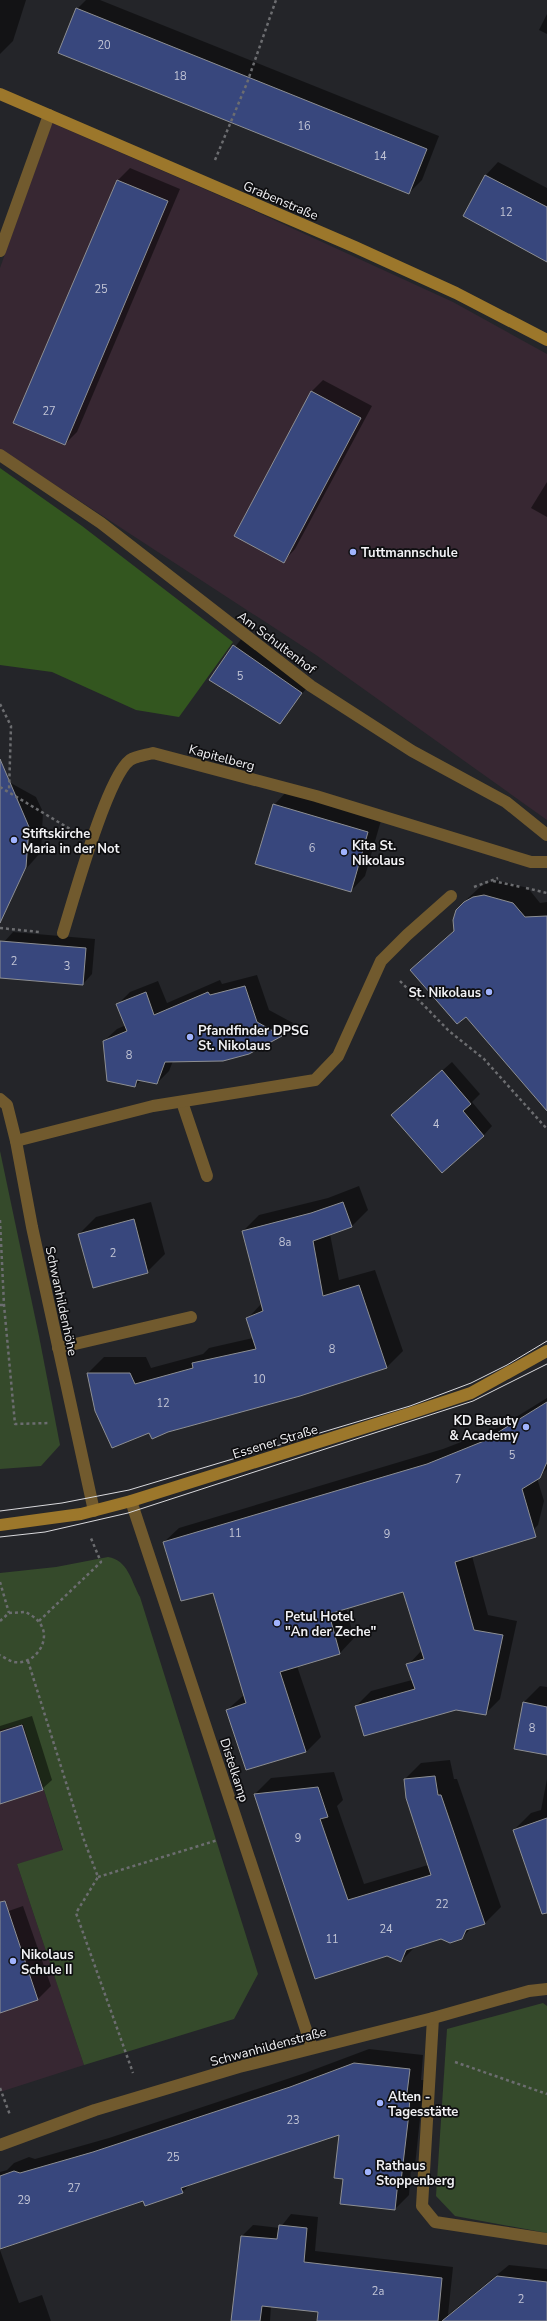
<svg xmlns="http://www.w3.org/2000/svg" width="547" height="2321" viewBox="0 0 547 2321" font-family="'Nunito Sans',sans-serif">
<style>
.education{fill:#372732}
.green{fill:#354a2b}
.forest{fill:#33561f}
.shadow{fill:#0007}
.building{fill:#38477d;stroke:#8d8f93}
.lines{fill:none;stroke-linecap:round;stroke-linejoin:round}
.path{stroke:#6c6d70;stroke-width:2.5;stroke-dasharray:3 3;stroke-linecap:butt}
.lane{stroke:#715a2e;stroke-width:12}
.street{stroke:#715a2e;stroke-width:12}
.secondary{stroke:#9c772b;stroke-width:12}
.tram{stroke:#d9d9dc;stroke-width:1}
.poi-dot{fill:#a0b3fd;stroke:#0e0e10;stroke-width:1.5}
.labels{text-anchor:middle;stroke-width:3.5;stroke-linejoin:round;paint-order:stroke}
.number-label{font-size:11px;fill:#c3c6d6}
.street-label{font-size:13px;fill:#f1f1f4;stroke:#0e0e10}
.poi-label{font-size:13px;font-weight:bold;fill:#f1f1f4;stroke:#0e0e10;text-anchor:start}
</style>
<rect width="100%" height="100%" fill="#242529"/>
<g class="education">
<polygon points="52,123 248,208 453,302 547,354 547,820 316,655 0,449 0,268"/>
<polygon points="23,1724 63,1851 17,1864 84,2065 0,2092 0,1726"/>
</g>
<g class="green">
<polygon points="0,1151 39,1336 60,1445 41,1466 0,1469"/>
<path d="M 108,1557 C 128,1560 131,1581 140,1597 L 258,1974 L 234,2019 L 84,2065 L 17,1864 L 63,1850 L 23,1724 L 0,1730 L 0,1573 L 56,1567 Z"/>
<polygon points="543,2003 547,2006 547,2233 455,2216 436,2196 447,2029"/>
</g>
<polygon class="forest" points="0,468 82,526 233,642 179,717 136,710 52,672 0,665"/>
<g class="shadow">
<polygon points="0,0 26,0 13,41 0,54"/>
<polygon points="86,0 100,0 439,136 422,180 409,193 77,9"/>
<polygon points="547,14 547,34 539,30"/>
<polygon points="498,162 547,188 547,260 464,216 486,175"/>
<polygon points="130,168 180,189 77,432 65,444 118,180"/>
<polygon points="323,380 372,406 295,549 284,561 311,392"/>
<polygon points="547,482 547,517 531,508"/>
<polygon points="242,638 309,685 280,722 210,679"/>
<polygon points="0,777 36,797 43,812 41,852 17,879 0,891"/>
<polygon points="288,790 382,817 365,876 351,891 274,805"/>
<polygon points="499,881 528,888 540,903 547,902 547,1109 466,1016 412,970 455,930 464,902 480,887 489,882"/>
<polygon points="13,932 95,939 92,974 83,984 4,942"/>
<polygon points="257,975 269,1010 293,1023 281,1035 249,1053 173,1061 169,1071 157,1083 141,1080 135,1086 104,1041 117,1029 126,1025 118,1004 130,992 158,981 167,1003 220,980 222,984"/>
<polygon points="452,1062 480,1094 472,1102 492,1126 483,1136 392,1115"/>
<polygon points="359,1186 368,1210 352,1226 330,1234 339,1280 375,1270 403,1351 387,1367 149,1431 88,1373 104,1357 146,1357 151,1368 203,1354 209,1348 253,1338 248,1318 262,1303 243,1231 259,1215 328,1198"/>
<polygon points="151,1202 165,1254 148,1271 94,1287 79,1234 96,1217"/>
<polygon points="547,1398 547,1469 537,1478 544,1501 538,1525 523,1540 472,1556 488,1615 517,1621 500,1699 485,1714 456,1708 356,1706 371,1691 412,1680 408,1665 422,1650 404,1591 346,1608 354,1638 340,1653 297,1666 321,1737 306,1752 246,1769 227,1710 245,1694 214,1592 164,1542 179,1528 443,1449 500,1427"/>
<polygon points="540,1686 547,1687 547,1754 523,1703"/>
<polygon points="32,1716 52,1780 42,1789 0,1803 0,1726"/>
<polygon points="450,1760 454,1779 457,1779 501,1907 485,1923 472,1927 462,1938 441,1938 417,1945 401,1961 255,1794 271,1778 334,1772 343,1800 337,1806 364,1884 428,1865 405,1779 421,1763"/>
<polygon points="547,1779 547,1905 514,1830 531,1813 541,1810"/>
<polygon points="23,1906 51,1986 38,1999 0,2012 0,1914"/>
<polygon points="369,2049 423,2055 421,2080 424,2080 415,2166 411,2169 409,2195 395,2209 344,2178 340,2133 191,2184 182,2192 144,2200 112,2209 0,2250 19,2303 42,2295 51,2321 0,2321 0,2172 7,2170 14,2163 29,2157 35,2159 109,2138 305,2073"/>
<polygon points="291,2214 318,2217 315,2251 453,2267 448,2315 509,2265 547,2269 547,2321 318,2321 319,2311 271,2306 270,2321 232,2321 242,2236 253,2225 280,2228"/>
</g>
<g class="building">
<polygon points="76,8 427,149 409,194 58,53"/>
<polygon points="485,175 547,207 547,262 463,216"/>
<polygon points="117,180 168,201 65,445 13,423"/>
<polygon points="311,391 361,418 284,563 234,536"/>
<polygon points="233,645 302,693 280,724 209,680"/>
<polygon points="0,759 29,827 26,867 0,923"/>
<polygon points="273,804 368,832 351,892 255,864"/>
<polygon points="484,895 513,903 525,917 547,916 547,1111 466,1017 457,1024 410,970 454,931 453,920 456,910 464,902 473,897"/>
<polygon points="0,941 86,948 83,985 0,978"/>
<polygon points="245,986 257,1022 282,1036 249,1054 223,1061 165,1062 157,1084 137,1080 135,1087 107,1081 103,1041 127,1031 116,1004 146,992 154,1015 208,992 210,995"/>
<polygon points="442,1070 471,1104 463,1111 484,1136 442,1173 391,1115"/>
<polygon points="343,1202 352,1227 313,1241 323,1296 359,1285 387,1368 300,1396 168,1432 152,1439 149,1433 112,1448 95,1411 87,1373 130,1373 135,1384 193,1368 192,1363 256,1349 246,1318 263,1311 242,1231 311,1213"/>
<polygon points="134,1219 148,1273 93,1288 78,1234"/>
<polygon points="547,1402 547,1462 540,1478 522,1489 536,1537 455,1562 474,1630 503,1635 486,1715 456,1710 364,1736 355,1706 415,1689 406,1664 424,1659 403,1592 329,1614 340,1654 280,1672 306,1752 246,1770 226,1710 246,1703 213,1593 181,1601 163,1542 427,1464 484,1441"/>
<polygon points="523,1702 547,1707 547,1755 514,1749"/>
<polygon points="22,1725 43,1790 0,1804 0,1732"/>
<polygon points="435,1776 438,1795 441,1795 485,1924 466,1930 462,1939 450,1943 441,1939 406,1950 401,1962 387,1956 315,1979 254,1794 318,1787 328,1817 320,1819 348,1900 431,1875 406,1798 404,1779"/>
<polygon points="547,1818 547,1913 542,1914 513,1830"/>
<polygon points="5,1901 38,2000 0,2013 0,1902"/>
<polygon points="354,2063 410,2069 407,2093 410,2094 409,2113 401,2181 398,2181 395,2210 340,2204 343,2179 334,2178 339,2135 181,2188 183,2193 145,2206 143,2201 0,2249 0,2176 14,2171 20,2173 93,2152 290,2087"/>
<polygon points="279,2225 307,2228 304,2262 442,2278 438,2321 317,2321 318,2312 262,2306 260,2321 231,2321 241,2236 277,2239"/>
<polygon points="497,2276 547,2282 547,2321 442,2321"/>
</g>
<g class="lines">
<g class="path">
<polyline points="215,160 247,83 276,0"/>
<polyline points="0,704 11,726 9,791"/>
<polyline points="0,787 70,829"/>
<polyline points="493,881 521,887"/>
<polyline points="474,887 498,878"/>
<polyline points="526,888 547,893"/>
<polyline points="0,928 39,932"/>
<polyline points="400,981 449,1031 484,1059 547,1129"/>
<polyline points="0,1220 4,1305 15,1424 50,1423"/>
<polyline points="0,1305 4,1305"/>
<polyline points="0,1582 9,1613"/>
<path d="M 0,1621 L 9,1613 L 26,1612 C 30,1615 35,1617 38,1621 C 54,1638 35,1666 14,1662 C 9,1661 4,1657 0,1655"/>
<polyline points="39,1621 101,1562 90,1536"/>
<polyline points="28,1661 84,1840 98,1877 76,1913 133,2073"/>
<polyline points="98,1877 218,1840"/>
<polyline points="455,2062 547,2094"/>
<polyline points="0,2088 10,2115"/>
</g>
<g class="lane">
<path d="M 63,933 C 73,901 107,777 130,760 C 136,756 146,755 153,753 L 316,796 L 531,862 L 547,862"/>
<polyline points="182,1102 207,1176"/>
<polyline points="16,1141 153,1106 315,1080 338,1056 381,961 407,935 451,896"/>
<polyline points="58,1348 191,1317"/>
</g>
<g class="street">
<polyline points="0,251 49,115"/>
<polyline points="0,455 101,523 311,686 412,751 506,802 547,835"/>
<polyline points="0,1099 7,1105 16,1141 32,1227 94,1511"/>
<polyline points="131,1501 312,2048"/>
<polyline points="433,2018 422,2206 435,2222 547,2239"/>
<polyline points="0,2145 95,2110 239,2067 433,2018 529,1991 547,1989"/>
</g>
<g class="secondary">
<polyline points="0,94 355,247 456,293 547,340"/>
<polyline points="0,1525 81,1514 131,1501 411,1413 471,1393 547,1351"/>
</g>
<g class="tram">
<polyline points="0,1511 62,1503 129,1490 410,1406 471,1383 507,1365 547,1341"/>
<polyline points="0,1537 45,1532 128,1513 473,1401 547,1364"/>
</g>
</g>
<g class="poi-dot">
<circle cx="353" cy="552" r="4"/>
<circle cx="14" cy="840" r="4"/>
<circle cx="344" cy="852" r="4"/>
<circle cx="489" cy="992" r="4"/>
<circle cx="190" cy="1037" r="4"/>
<circle cx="526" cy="1427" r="4"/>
<circle cx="277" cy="1623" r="4"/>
<circle cx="13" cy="1961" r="4"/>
<circle cx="380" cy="2103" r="4"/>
<circle cx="368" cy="2172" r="4"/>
</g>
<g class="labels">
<g class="number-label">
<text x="104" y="49">20</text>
<text x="180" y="80">18</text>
<text x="304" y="130">16</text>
<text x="380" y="160">14</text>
<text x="506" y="216">12</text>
<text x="101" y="293">25</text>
<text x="49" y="415">27</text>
<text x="240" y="680">5</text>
<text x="312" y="852">6</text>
<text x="14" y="965">2</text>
<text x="67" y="970">3</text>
<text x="129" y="1059">8</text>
<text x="436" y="1128">4</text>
<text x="285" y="1246">8a</text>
<text x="113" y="1257">2</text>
<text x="332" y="1353">8</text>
<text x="259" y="1383">10</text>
<text x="163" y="1407">12</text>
<text x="512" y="1459">5</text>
<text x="458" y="1483">7</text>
<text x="235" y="1537">11</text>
<text x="387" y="1538">9</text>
<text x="532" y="1732">8</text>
<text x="298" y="1842">9</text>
<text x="442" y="1908">22</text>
<text x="386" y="1933">24</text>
<text x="332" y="1943">11</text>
<text x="293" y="2124">23</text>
<text x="173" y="2161">25</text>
<text x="74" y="2192">27</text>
<text x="24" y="2204">29</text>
<text x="378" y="2295">2a</text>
<text x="521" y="2303">2</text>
</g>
<g class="street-label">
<text transform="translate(281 200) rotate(23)" y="5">Grabenstraße</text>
<text transform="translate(277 642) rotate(37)" y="5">Am Schultenhof</text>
<text transform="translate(222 757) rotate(15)" y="5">Kapitelberg</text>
<text transform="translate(62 1301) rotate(78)" y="5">Schwanhildenhöhe</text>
<text transform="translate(275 1441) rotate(-17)" y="5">Essener Straße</text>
<text transform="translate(235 1770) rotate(72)" y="5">Distelkamp</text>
<text transform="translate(268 2046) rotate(-15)" y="5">Schwanhildenstraße</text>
</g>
<g class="poi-label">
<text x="361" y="557">Tuttmannschule</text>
<text x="22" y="838">Stiftskirche<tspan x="22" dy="15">Maria in der Not</tspan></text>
<text x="352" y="850">Kita St.<tspan x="352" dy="15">Nikolaus</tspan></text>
<text x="481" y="997" text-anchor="end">St. Nikolaus</text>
<text x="198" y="1035">Pfandfinder DPSG<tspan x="198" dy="15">St. Nikolaus</tspan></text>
<text x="518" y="1425" text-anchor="end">KD Beauty<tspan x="518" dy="15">&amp; Academy</tspan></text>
<text x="285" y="1621">Petul Hotel<tspan x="285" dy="15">"An der Zeche"</tspan></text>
<text x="21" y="1959">Nikolaus<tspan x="21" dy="15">Schule II</tspan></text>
<text x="388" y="2101">Alten -<tspan x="388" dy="15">Tagesstätte</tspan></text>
<text x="376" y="2170">Rathaus<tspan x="376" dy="15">Stoppenberg</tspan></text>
</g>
</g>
</svg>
